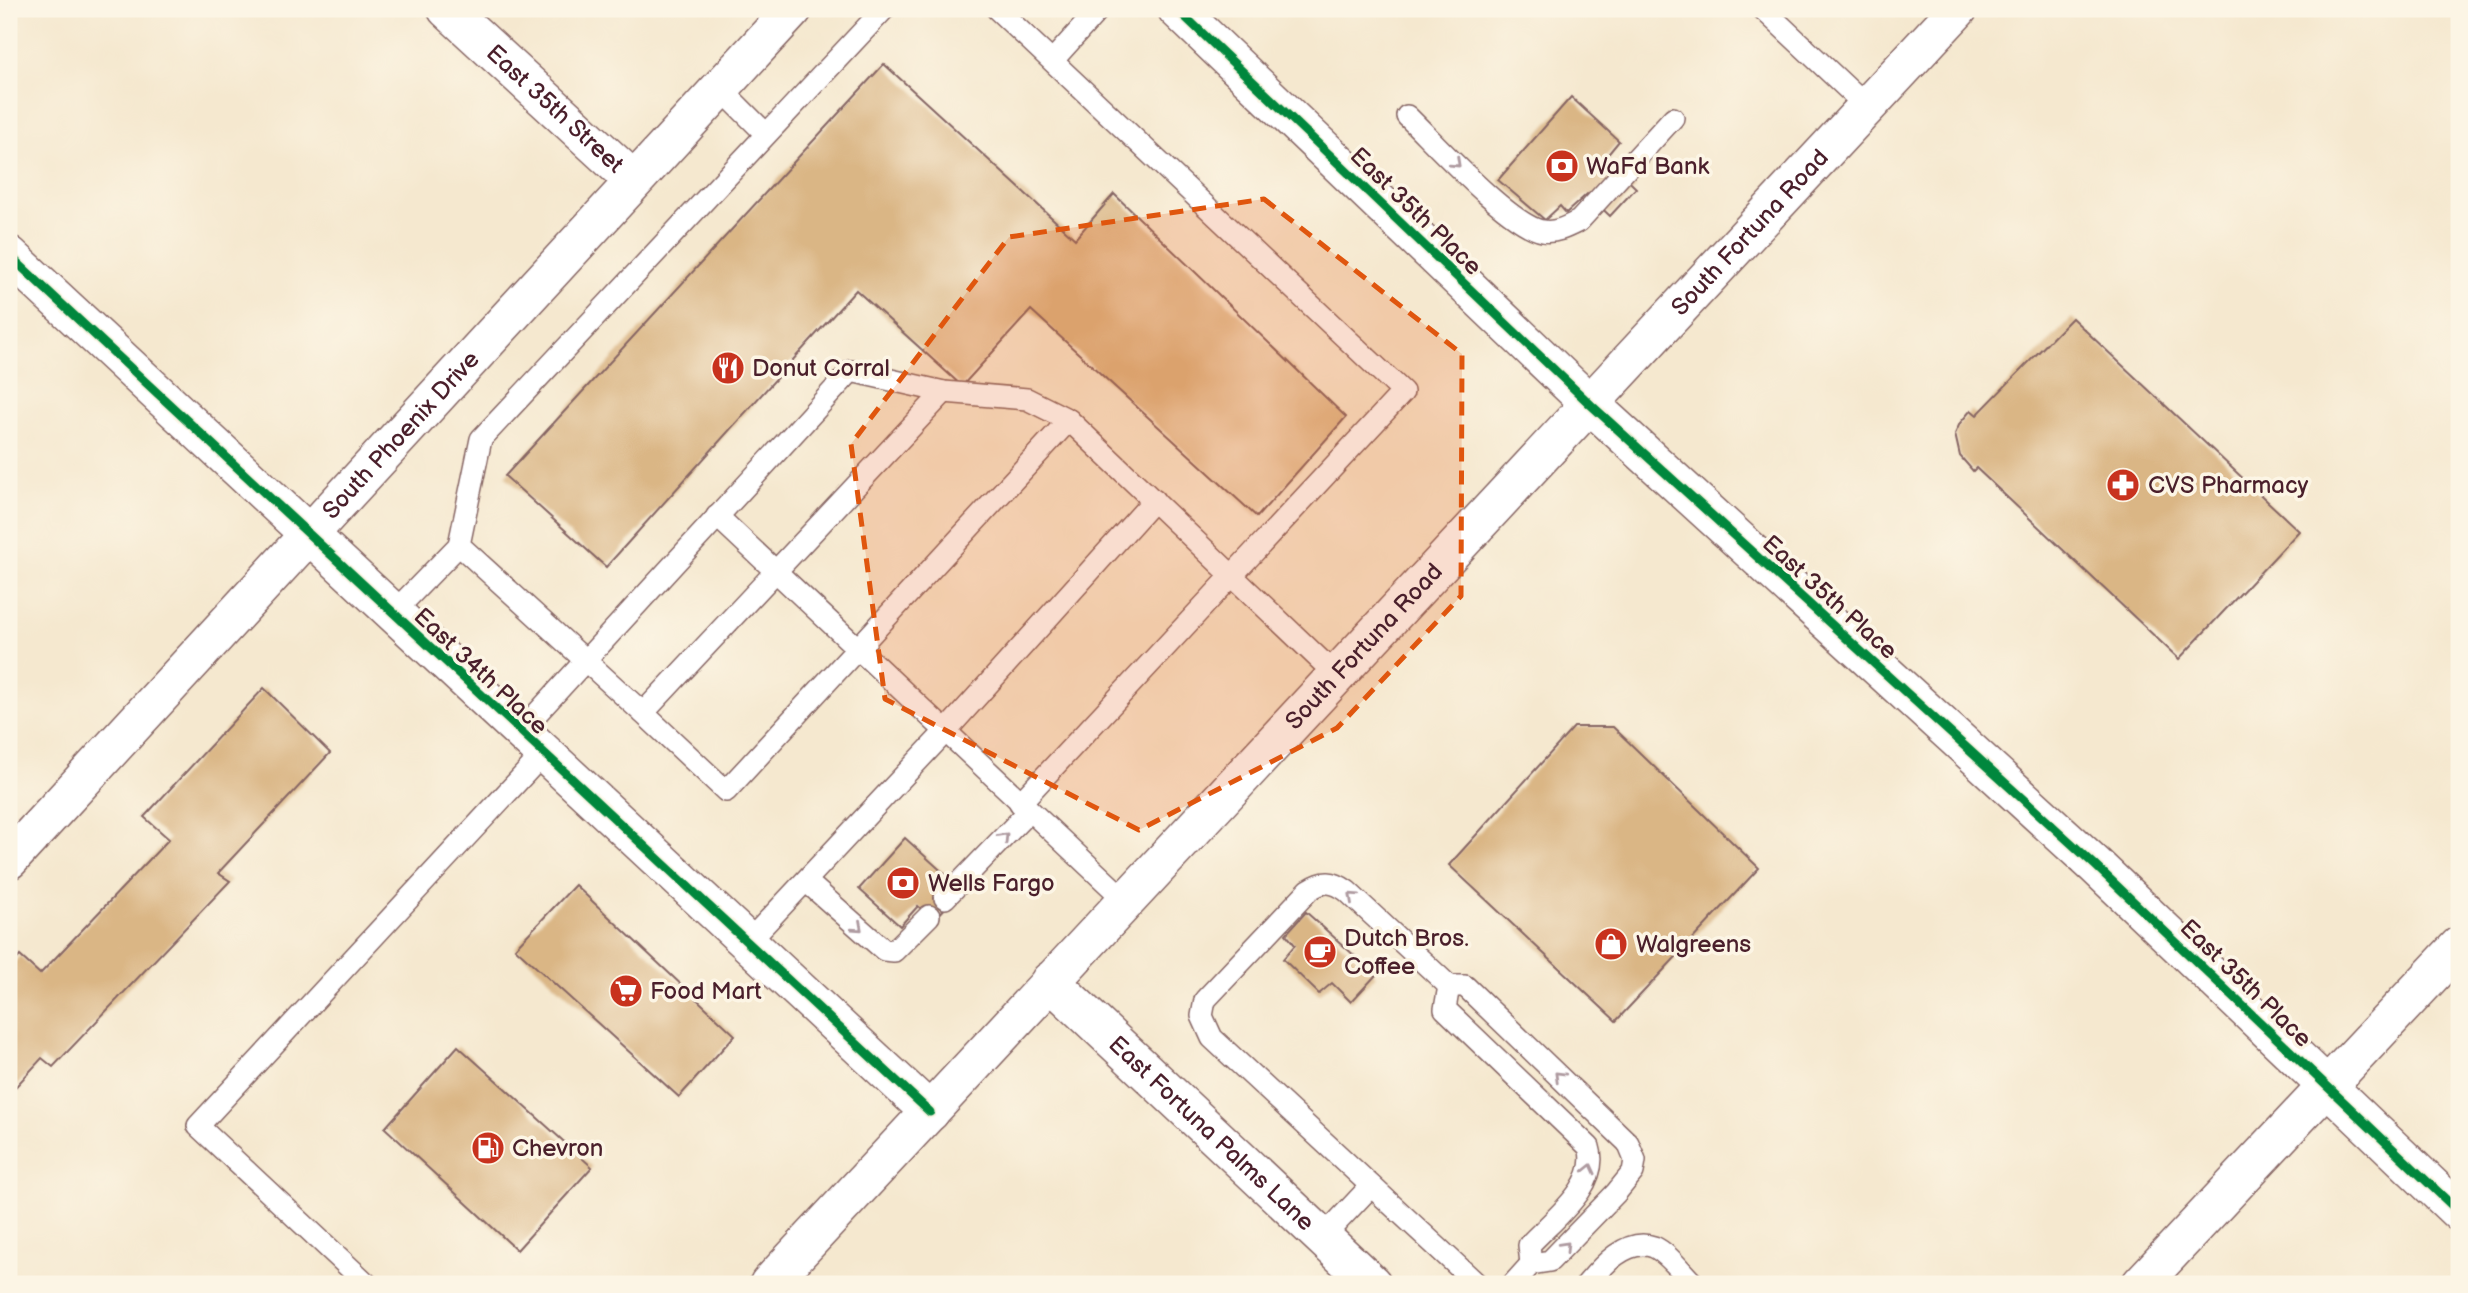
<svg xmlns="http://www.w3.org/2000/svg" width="2468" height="1293" viewBox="0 0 2468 1293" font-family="'Balsamiq Sans',sans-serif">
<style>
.building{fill:#dab685}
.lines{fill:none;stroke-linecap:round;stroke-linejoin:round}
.service-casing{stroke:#866564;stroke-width:24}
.minor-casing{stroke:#866564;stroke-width:41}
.tertiary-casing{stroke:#866564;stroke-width:41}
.secondary-casing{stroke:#866564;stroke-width:41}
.service{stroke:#fff;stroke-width:21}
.minor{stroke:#fff;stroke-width:38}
.tertiary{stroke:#fff;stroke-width:38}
.secondary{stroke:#fff;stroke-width:38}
.cycleway-casing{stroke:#fcf5e5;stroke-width:13}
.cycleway{stroke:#00873e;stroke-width:9}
.oneway{stroke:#ae9aa0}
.marked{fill:#e0560e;fill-opacity:0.2;stroke:#e0560e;stroke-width:5;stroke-dasharray:14 9;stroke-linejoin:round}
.labels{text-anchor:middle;stroke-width:7;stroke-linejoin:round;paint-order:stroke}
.street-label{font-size:24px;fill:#4a1f2b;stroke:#fcf5e5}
.poi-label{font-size:24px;fill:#4a1f2b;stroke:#fcf5e5;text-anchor:start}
</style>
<rect width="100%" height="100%" fill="#fcf5e5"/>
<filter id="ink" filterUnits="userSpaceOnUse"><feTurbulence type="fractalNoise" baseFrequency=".0143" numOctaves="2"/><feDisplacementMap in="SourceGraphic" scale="14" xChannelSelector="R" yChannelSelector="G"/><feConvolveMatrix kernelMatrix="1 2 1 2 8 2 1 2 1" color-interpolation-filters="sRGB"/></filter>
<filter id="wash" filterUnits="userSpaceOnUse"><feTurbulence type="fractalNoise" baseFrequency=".00686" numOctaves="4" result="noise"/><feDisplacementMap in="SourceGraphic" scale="28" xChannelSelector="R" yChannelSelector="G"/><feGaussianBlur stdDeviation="1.57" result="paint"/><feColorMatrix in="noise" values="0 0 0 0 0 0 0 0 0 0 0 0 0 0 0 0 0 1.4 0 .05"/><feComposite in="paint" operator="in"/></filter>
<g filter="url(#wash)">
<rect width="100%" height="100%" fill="#f5e8cf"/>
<g id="blocks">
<g class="building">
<polygon points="884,64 1075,239 1114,194 1346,417 1257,517 1031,310 962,386 856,290 606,567 505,476"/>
<polygon points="1571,97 1619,141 1605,158 1636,188 1610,216 1587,194 1566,213 1560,206 1545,220 1498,180"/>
<polygon points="2072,318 2299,531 2179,659 1976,468 1973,471 1960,456 1955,434 1960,423 1971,410 1977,415"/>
<polygon points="264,688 330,753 218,873 230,881 53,1067 42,1058 9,1094 9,967 20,956 40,974 169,839 144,817"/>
<polygon points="1574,727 1613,727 1759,868 1616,1021 1449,865"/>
<polygon points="905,838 947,876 936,890 950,903 934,920 918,906 900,926 859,889"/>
<polygon points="575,885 735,1035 679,1097 515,948"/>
<polygon points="1306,912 1376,975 1351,1002 1332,983 1319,994 1283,959 1295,945 1286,934"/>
<polygon points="458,1046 592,1167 517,1250 385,1128"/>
</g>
</g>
</g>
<g filter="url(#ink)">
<use href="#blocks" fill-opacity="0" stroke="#866564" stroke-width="2"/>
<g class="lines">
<defs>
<g id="service">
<polyline points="884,9 481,439 459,545 643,713 944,392"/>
<polyline points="997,9 1403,392 1020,803"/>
<polyline points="1763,9 1867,107"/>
<polyline points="1053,60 1099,9"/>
<polyline points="719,87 766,134"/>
<path d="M 1407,116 C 1433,141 1511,227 1543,231 C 1556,233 1567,227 1579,221 L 1673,118"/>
<polyline points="717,516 1125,900"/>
<polyline points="392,614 459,545"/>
<polyline points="643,713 726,791 1069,420"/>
<polyline points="519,733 851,371 944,392 1027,399 1069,420 1336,675"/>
<polyline points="807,882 884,950 894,951 929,916"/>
<polyline points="945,898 1029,811"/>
<polyline points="747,943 944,733 1154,500"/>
<path d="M 1449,986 L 1445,1009 L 1589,1147 C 1601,1185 1553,1219 1529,1245 L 1531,1264"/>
<polyline points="1322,1238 1371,1186"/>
<polyline points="367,1284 198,1126 543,754"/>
<path d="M 1477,1284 L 1212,1038 L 1202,1016 L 1205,1000 L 1309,890 C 1324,880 1333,881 1347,891 L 1449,986 L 1465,986 L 1628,1143 L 1635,1160 L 1633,1172 L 1616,1193 L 1550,1261 L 1531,1264 L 1513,1284"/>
<path d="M 1587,1284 C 1602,1266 1627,1237 1654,1247 C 1668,1253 1683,1274 1694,1284"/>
</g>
<g id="minor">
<path id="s1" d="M 447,9 L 633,180"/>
<polyline points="9,255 930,1112"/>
<path id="s2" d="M 9,860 L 793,9"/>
<path id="s3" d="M 1050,981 L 1372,1284"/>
<polyline points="2141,1284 2459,946"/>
</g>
<polyline id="tertiary" points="1177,9 1591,405 2095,865 2459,1212"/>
<g id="secondary">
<path id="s4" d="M 769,1284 L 1958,9"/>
</g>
</defs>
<use href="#service" class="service-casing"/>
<use href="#minor" class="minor-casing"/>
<use href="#tertiary" class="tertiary-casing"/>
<use href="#secondary" class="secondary-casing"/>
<use href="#service" class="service"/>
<use href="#minor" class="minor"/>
<use href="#tertiary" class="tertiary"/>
<use href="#secondary" class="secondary"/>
<defs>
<g id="cycleway">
<polyline points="1177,9 1591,405 2095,865 2459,1212"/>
<polyline points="9,255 930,1112"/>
</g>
</defs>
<use href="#cycleway" class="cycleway-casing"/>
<use href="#cycleway" class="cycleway"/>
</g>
<defs><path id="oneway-chevron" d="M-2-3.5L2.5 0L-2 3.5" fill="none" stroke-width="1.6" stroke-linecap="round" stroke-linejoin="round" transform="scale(1.75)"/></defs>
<g class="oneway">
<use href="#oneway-chevron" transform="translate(1456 163) rotate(43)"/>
<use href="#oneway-chevron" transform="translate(1004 837) rotate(-46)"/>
<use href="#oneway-chevron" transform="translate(1353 897) rotate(-138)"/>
<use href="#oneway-chevron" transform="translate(858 927) rotate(42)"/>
<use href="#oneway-chevron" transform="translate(1559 1076) rotate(-136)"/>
<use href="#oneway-chevron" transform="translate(1590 1169) rotate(-77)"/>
<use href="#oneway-chevron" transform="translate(1565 1246) rotate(-46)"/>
</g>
</g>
<path class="marked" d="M 1264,199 L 1462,354 L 1461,596 L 1337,728 L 1139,830 L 885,699 L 851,444 L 1009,237 Z"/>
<defs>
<symbol id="bank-disc" viewBox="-11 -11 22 22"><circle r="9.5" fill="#c8321e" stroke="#fcf5e5"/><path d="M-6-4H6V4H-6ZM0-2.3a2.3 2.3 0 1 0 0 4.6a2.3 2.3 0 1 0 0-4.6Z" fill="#fff"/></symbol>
<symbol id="restaurant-disc" viewBox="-11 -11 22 22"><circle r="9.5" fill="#c8321e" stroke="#fcf5e5"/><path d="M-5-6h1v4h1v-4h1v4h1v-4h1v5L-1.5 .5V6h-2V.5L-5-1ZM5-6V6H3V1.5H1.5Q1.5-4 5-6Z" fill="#fff"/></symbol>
<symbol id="pharmacy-disc" viewBox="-11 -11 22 22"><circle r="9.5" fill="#c8321e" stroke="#fcf5e5"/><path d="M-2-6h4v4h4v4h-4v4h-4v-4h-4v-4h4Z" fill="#fff"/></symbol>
<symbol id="shop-disc" viewBox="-11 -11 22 22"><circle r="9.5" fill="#c8321e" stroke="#fcf5e5"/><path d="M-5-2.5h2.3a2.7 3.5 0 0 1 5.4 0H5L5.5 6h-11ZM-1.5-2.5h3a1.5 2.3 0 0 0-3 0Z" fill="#fff"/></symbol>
<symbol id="cafe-disc" viewBox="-11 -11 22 22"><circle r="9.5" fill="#c8321e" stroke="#fcf5e5"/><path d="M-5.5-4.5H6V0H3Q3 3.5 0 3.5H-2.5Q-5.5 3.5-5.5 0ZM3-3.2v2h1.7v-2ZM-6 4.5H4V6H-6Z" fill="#fff"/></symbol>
<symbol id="supermarket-disc" viewBox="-11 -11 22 22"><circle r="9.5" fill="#c8321e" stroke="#fcf5e5"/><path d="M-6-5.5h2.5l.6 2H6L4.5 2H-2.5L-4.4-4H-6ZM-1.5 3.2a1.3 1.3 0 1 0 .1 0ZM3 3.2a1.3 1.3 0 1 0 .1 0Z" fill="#fff"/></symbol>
<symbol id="fuel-disc" viewBox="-11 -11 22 22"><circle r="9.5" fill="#c8321e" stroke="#fcf5e5"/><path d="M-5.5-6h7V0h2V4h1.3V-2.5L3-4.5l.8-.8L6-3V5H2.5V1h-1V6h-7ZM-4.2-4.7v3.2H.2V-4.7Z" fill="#fff"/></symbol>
</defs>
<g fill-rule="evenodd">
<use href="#bank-disc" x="1543" y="147" width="38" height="38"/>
<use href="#restaurant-disc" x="709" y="349" width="38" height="38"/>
<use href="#pharmacy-disc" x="2104" y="466" width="38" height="38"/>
<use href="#bank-disc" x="884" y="864" width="38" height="38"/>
<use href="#shop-disc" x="1592" y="925" width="38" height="38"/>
<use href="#cafe-disc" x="1301" y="933" width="38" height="38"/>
<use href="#supermarket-disc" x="607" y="972" width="38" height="38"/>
<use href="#fuel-disc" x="469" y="1129" width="38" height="38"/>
</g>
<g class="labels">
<g class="street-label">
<text dy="8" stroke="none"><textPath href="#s1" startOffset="147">East 35th Street</textPath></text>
<text transform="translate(1416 211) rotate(44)" y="8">East 35th Place</text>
<text dy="8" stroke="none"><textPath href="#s4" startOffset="1438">South Fortuna Road</textPath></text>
<text dy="8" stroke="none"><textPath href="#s2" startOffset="578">South Phoenix Drive</textPath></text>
<text transform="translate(1830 597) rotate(42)" y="8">East 35th Place</text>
<text dy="8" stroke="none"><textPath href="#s4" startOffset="872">South Fortuna Road</textPath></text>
<text transform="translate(481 671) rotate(43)" y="8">East 34th Place</text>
<text transform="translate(2246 983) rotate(44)" y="8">East 35th Place</text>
<text dy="8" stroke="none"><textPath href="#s3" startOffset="222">East Fortuna Palms Lane</textPath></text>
</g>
<g class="poi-label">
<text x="1586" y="174">WaFd Bank</text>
<text x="752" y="376">Donut Corral</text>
<text x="2148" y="493">CVS Pharmacy</text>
<text x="928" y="891">Wells Fargo</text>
<text x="1344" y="946">Dutch Bros.<tspan x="1344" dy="28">Coffee</tspan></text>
<text x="1636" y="952">Walgreens</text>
<text x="650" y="999">Food Mart</text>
<text x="512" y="1156">Chevron</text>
</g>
</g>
<rect width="2468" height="1293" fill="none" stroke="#fcf5e5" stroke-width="35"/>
</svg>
